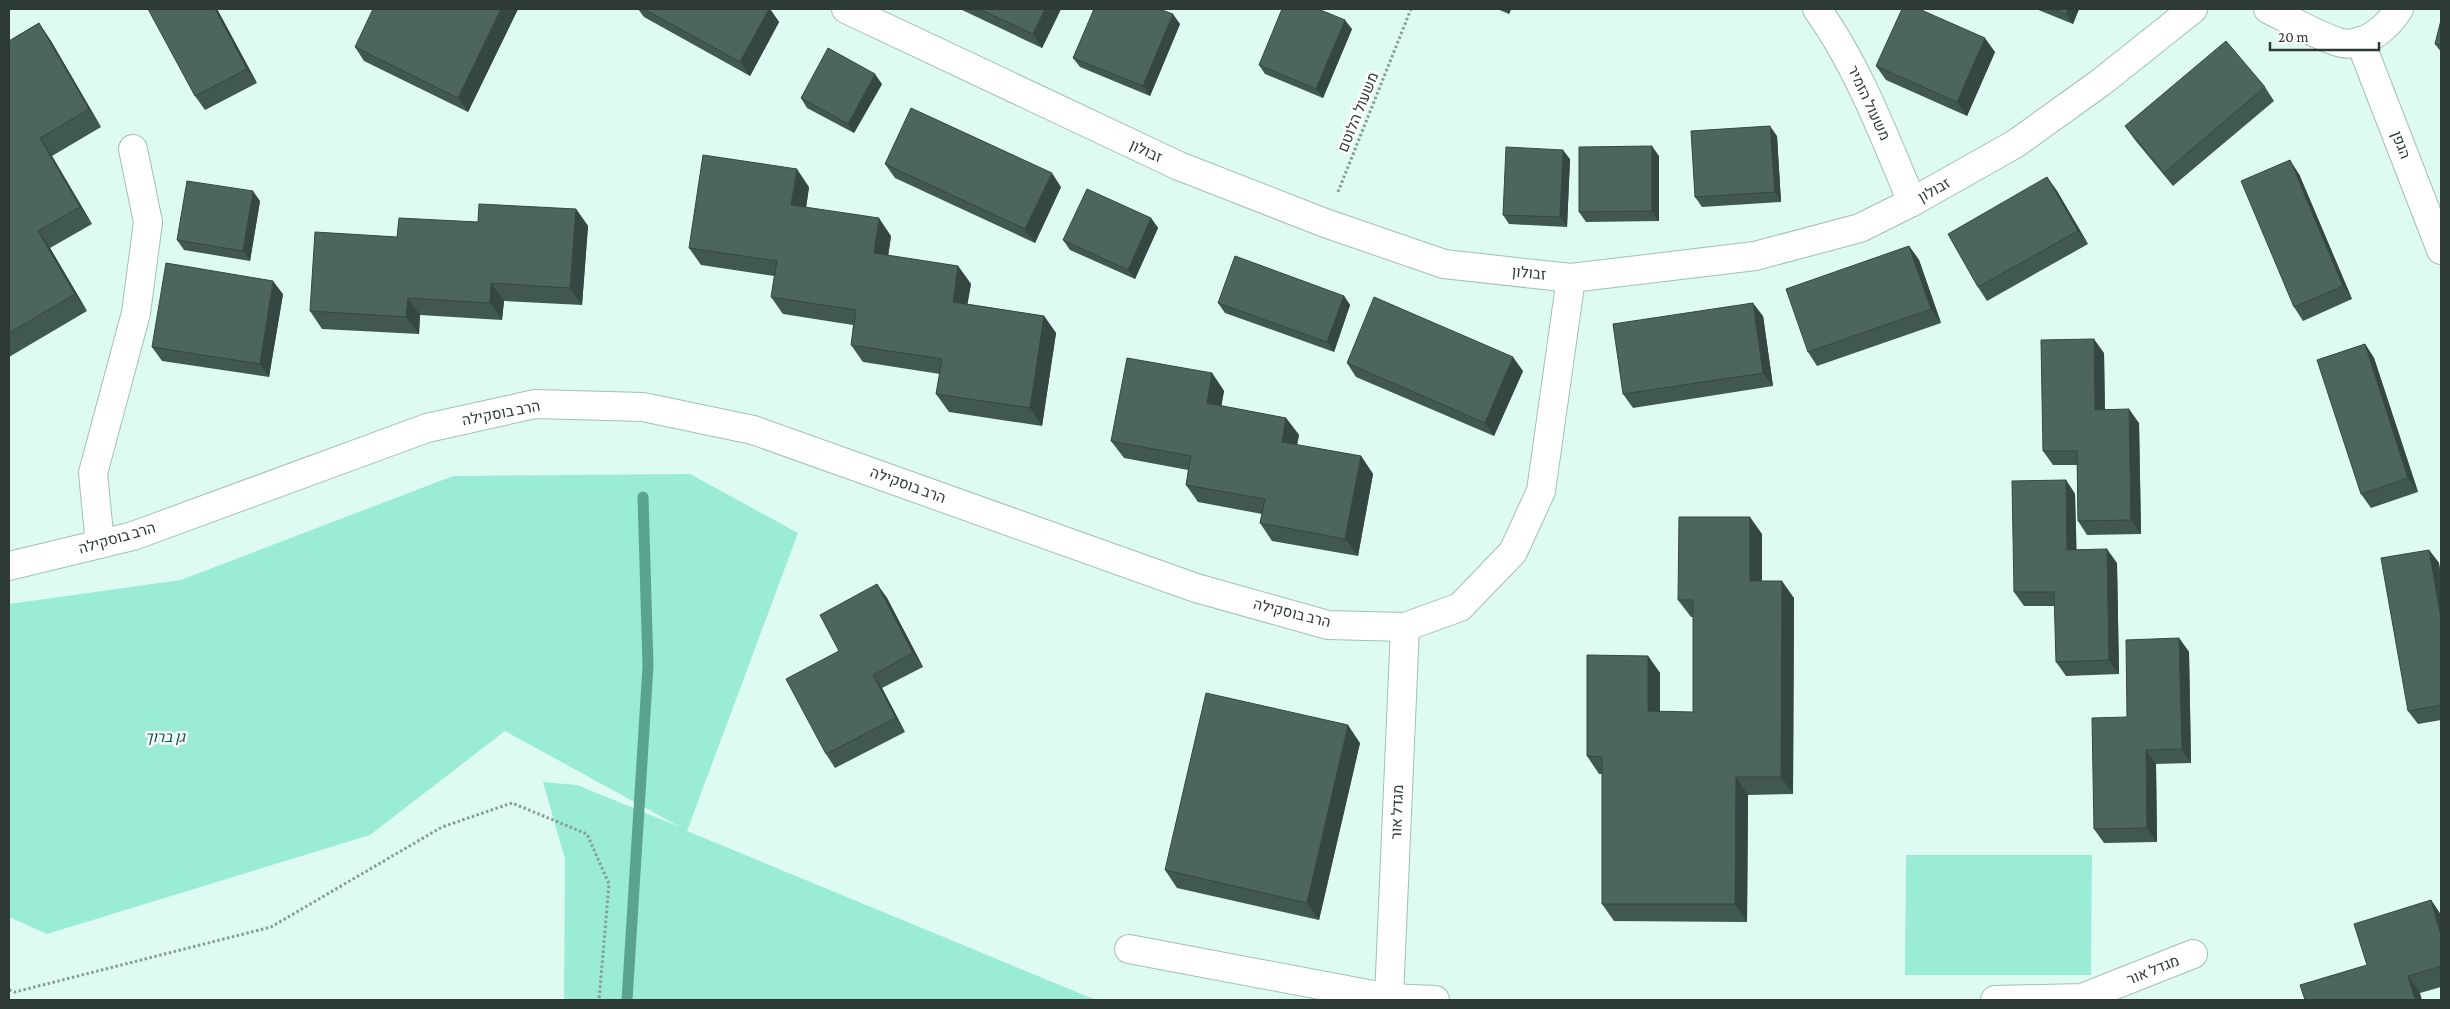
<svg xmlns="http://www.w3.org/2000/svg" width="2450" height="1009" viewBox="0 0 2450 1009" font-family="'Crimson Pro',Heebo,serif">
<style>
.green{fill:#9aecd6}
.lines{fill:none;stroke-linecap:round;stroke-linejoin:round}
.stream{stroke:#5ba391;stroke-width:11}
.minor-casing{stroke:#a2bfb6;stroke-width:30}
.path{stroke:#889c96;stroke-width:3;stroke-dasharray:2.5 2.5;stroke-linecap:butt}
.minor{stroke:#fff;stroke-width:28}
.wall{fill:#415851}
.shaded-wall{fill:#354742}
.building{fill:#4c665e;stroke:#354742}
.labels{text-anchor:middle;stroke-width:5;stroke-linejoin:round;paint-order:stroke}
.street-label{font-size:15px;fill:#2d3935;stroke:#fff}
.park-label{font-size:15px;font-style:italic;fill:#015949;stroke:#fff}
</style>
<rect width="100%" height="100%" fill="#defbf2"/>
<g class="green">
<polygon points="690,474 798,533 687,831 1096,1000 564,1000 565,859 543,782 577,785 680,827 505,731 370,835 47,934 9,917 9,604 181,580 453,476"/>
<polygon points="1906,855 2092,855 2091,975 1905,975"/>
</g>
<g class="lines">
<polyline class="stream" points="627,1000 648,666 643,497"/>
<defs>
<g id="minor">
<polyline points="846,9 1179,166 1325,223 1444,264 1571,278 1755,256 1860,228 1912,202 2015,144 2100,83 2193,9"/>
<path d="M 1817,9 C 1859,68 1884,136 1912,202"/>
<path d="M 2268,9 C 2290,20 2314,34 2338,42 C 2362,50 2388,27 2399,9"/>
<polyline points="2360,41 2441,250"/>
<polyline points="100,544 93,473 136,313 148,222 133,149"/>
<polyline points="9,566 133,536 427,428 535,404 643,407 753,430 1196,588 1328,625 1405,627 1460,607 1513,552 1541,491 1571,278"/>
<polyline points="1129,949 1389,998 1435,1000"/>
<polyline points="1389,998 1405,627"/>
<polyline points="1995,1000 2082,998 2193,954"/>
</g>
</defs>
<use href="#minor" class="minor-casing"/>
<g class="path">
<polyline points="1338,192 1411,9"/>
<polyline points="9,990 15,992 271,927 442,827 512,803 587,834 609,884 599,1000"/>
</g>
<use href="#minor" class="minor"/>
</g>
<g class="wall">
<polygon points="217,9 257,83 205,110 195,96"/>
<polygon points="518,9 468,112 364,61 355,47"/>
<polygon points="638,9 770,9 779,22 750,76 644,17"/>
<polygon points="960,9 1061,9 1042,48"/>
<polygon points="1497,9 1511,9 1509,14"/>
<polygon points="2036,9 2079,9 2073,24"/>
<polygon points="2441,20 2441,52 2435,44"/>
<polygon points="39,23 51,41 101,127 52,156 92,224 50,248 87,311 9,357 9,41"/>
<polygon points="1180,24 1150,96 1080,67 1073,58"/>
<polygon points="1352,29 1323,98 1265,74 1259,65"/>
<polygon points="1995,52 1967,116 1886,80 1876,66"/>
<polygon points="882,84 854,133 807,108 801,98"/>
<polygon points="2265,87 2274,101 2173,186 2135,140 2125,126"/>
<polygon points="1777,136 1781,202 1702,207 1695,197"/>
<polygon points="1659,156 1659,221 1586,222 1579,212"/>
<polygon points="1570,159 1567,227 1509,224 1503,215"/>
<polygon points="885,164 1061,187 1035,243 895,178"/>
<polygon points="2299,174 2352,299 2303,321 2294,307"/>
<polygon points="2047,177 2057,191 2088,244 1987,301 1978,287"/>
<polygon points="809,187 806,207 891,236 888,256 958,266 971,284 967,304 1044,316 1056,333 1042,426 949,412 936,394 940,374 863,362 851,345 853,325 783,314 771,297 774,276 701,265 689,248"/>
<polygon points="260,201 250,261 184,250 177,240"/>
<polygon points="576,209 588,226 582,305 504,301 502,320 420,315 419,334 322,329 310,311 397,237 478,222"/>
<polygon points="1151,218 1158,228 1135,279 1070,250 1063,240"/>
<polygon points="1909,246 1919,260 1941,323 1817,366 1808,352"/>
<polygon points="283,294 269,377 162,361 152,347"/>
<polygon points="1344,296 1350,305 1334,352 1225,313 1218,303"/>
<polygon points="1763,316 1773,386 1633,408 1623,394"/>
<polygon points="2365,344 2374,358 2418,492 2371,508 2361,494"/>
<polygon points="2104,353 2105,409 2139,423 2141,534 2087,535 2078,521 2077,465 2053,465 2043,451"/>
<polygon points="1347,363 1523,371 1494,436 1356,377"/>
<polygon points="1212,373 1224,391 1221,406 1286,418 1299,435 1297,445 1361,456 1373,474 1358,556 1272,541 1260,523 1262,514 1198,502 1186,485 1188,470 1124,458 1111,441"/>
<polygon points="2066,480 2075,494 2076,550 2117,563 2119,674 2066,676 2056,662 2055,606 2024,606 2014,592"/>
<polygon points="1762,534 1762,581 1794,598 1793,794 1748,795 1747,922 1614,921 1602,904 1602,774 1599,774 1587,756 1648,656 1660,673 1660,712 1693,712 1693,617 1691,617 1678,600"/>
<polygon points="2429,550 2439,563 2441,578 2441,720 2418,724 2408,711"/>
<polygon points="877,584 887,598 923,667 882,688 905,732 835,768 826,754 839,651"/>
<polygon points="2179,638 2189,652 2191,763 2156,764 2157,842 2104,843 2094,829 2127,717"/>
<polygon points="1360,743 1319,920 1177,888 1165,870"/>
<polygon points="2431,900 2441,915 2441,987 2420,993 2367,965"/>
</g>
<g class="shaded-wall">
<polygon points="215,9 217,9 257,83 247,69"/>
<polygon points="501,9 518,9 468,112 458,98"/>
<polygon points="769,9 770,9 779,22 750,76 740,62"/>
<polygon points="1045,9 1061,9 1042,48 1033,34"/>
<polygon points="1506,9 1511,9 1509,14"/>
<polygon points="2068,9 2079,9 2073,24 2066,14"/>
<polygon points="1173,14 1180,24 1150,96 1143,86"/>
<polygon points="1345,20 1352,29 1323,98 1316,89"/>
<polygon points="39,23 51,41 101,127 89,109"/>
<polygon points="1985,38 1995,52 1967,116 1957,102"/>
<polygon points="875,74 882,84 854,133 848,124"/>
<polygon points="1770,126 1777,136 1781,202 1775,192"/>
<polygon points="40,138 52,156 92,224 80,207"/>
<polygon points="1652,146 1659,156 1659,221 1652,211"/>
<polygon points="1563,150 1570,159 1567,227 1560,217"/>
<polygon points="2290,160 2299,174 2352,299 2343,286"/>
<polygon points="797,169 809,187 804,222 791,205"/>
<polygon points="1052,173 1061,187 1035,243 1025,229"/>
<polygon points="2047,177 2057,191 2088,244 2078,231"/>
<polygon points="253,191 260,201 250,261 243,251"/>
<polygon points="576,209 588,226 582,305 570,288"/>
<polygon points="879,218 891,236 886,271 874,253"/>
<polygon points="1151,218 1158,228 1135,279 1128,270"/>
<polygon points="38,231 50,248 87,311 75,294"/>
<polygon points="1909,246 1919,260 1941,323 1931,309"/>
<polygon points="958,266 971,284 965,319 953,302"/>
<polygon points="273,281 283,294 269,377 260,364"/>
<polygon points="491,283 504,301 502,320 490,303"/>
<polygon points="1344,296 1350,305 1334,352 1327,342"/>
<polygon points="408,298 420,315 419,334 406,317"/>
<polygon points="1753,303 1763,316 1773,386 1763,373"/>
<polygon points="1044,316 1056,333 1042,426 1030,408"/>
<polygon points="2094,339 2104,353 2105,423 2095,410"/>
<polygon points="2365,344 2374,358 2418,492 2408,478"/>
<polygon points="1513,357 1523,371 1494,436 1485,423"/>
<polygon points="1212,373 1224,391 1219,420 1207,403"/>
<polygon points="2129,409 2139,423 2141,534 2131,520"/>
<polygon points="1286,418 1299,435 1294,459 1282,442"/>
<polygon points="1361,456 1373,474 1358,556 1345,539"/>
<polygon points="2066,480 2075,494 2077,564 2067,550"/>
<polygon points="1750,517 1762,534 1762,598 1750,581"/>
<polygon points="2107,549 2117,563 2119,674 2109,660"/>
<polygon points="2429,550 2439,563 2441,578 2441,618"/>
<polygon points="1782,581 1794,598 1793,794 1781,777"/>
<polygon points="877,584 887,598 923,667 913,653"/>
<polygon points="2179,638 2189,652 2191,763 2182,749"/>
<polygon points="1648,656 1660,673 1660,729 1648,711"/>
<polygon points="873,675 882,688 905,732 896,718"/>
<polygon points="1348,725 1360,743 1319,920 1307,903"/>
<polygon points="2146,750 2156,764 2157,842 2147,828"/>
<polygon points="1736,777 1748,795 1747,922 1735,904"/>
<polygon points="2431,900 2441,915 2441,935"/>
<polygon points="2408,976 2420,993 2422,1000 2415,1000"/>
</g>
<g class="building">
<polygon points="148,9 215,9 247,69 195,96"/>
<polygon points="373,9 501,9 458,98 355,47"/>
<polygon points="644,9 769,9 740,62"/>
<polygon points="979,9 1045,9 1033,34"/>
<polygon points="1094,9 1159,9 1173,14 1143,86 1073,58"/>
<polygon points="1282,9 1318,9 1345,20 1316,89 1259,65"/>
<polygon points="1902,9 1919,9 1985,38 1957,102 1876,66"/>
<polygon points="2053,9 2068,9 2066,14"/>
<polygon points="2441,20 2441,45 2435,44"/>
<polygon points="39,23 89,109 40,138 80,207 38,231 75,294 9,333 9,41"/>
<polygon points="2226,41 2265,87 2164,173 2125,126"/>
<polygon points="828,48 875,74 848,124 801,98"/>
<polygon points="911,108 1052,173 1025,229 885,164"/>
<polygon points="1770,126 1775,192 1695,197 1691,131"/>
<polygon points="1652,146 1652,211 1579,212 1579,147"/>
<polygon points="1506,147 1563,150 1560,217 1503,215"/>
<polygon points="703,155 797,169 791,205 879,218 874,253 958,266 953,302 1044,316 1030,408 936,394 942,359 851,345 856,310 771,297 777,261 689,248"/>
<polygon points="2290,160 2343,286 2294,307 2241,181"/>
<polygon points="2047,177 2078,231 1978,287 1948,234"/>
<polygon points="187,181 253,191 243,251 177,240"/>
<polygon points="1087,189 1151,218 1128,270 1063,240"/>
<polygon points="479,204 576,209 570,288 491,283 490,303 408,298 406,317 310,311 315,232 397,237 399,218 478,222"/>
<polygon points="1909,246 1931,309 1808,352 1786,289"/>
<polygon points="1235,256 1344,296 1327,342 1218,303"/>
<polygon points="166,263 273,281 260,364 152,347"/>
<polygon points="1374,297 1513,357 1485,423 1347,363"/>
<polygon points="1753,303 1763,373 1623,394 1613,324"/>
<polygon points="2094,339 2095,410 2129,409 2131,520 2078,521 2077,451 2043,451 2041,340"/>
<polygon points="2365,344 2408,478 2361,494 2317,360"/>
<polygon points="1127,358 1212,373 1207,403 1286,418 1282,442 1361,456 1345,539 1260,523 1265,499 1186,485 1191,456 1111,441"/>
<polygon points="2066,480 2067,550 2107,549 2109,660 2056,662 2054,592 2014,592 2012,481"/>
<polygon points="1679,517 1750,517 1750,581 1782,581 1781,777 1736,777 1735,904 1602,904 1602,757 1587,756 1587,655 1648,656 1648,711 1693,712 1693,600 1678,600"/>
<polygon points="2429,550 2441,618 2441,705 2408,711 2381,558"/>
<polygon points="877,584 913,653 873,675 896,718 826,754 786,679 839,651 820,615"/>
<polygon points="2179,638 2182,749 2146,750 2147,828 2094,829 2092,718 2127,717 2126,640"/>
<polygon points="1206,693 1348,725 1307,903 1165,870"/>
<polygon points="2431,900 2441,935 2441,966 2408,976 2415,1000 2305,1000 2300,985 2367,965 2354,924"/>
</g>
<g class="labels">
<g class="street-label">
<text transform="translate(1869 103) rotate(65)" y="5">משעול הזמיר</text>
<text transform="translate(1358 112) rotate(-68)" y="5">משעול הלוטם</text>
<text transform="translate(2401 145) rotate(69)" y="5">הגפן</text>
<text transform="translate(1146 151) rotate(25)" y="5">זבולון</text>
<text transform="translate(1934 190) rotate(-29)" y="5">זבולון</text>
<text transform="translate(1529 273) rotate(6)" y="5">זבולון</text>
<text transform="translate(501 413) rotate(-11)" y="5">הרב בוסקילה</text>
<text transform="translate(908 485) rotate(20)" y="5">הרב בוסקילה</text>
<text transform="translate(117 538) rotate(-16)" y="5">הרב בוסקילה</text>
<text transform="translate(1292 613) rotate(14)" y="5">הרב בוסקילה</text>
<text transform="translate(1397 812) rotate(-88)" y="5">מגדל אור</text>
<text transform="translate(2153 970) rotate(-22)" y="5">מגדל אור</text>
</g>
<g class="park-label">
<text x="165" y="742">גן ברוך</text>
</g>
</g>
<rect width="2450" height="1009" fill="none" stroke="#2d3935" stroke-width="20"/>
<path d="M2270 42v8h109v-8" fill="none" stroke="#2d3935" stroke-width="2.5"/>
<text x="2278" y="42" font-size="15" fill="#2d3935" stroke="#ffffff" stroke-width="4" paint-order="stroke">20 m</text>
</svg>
